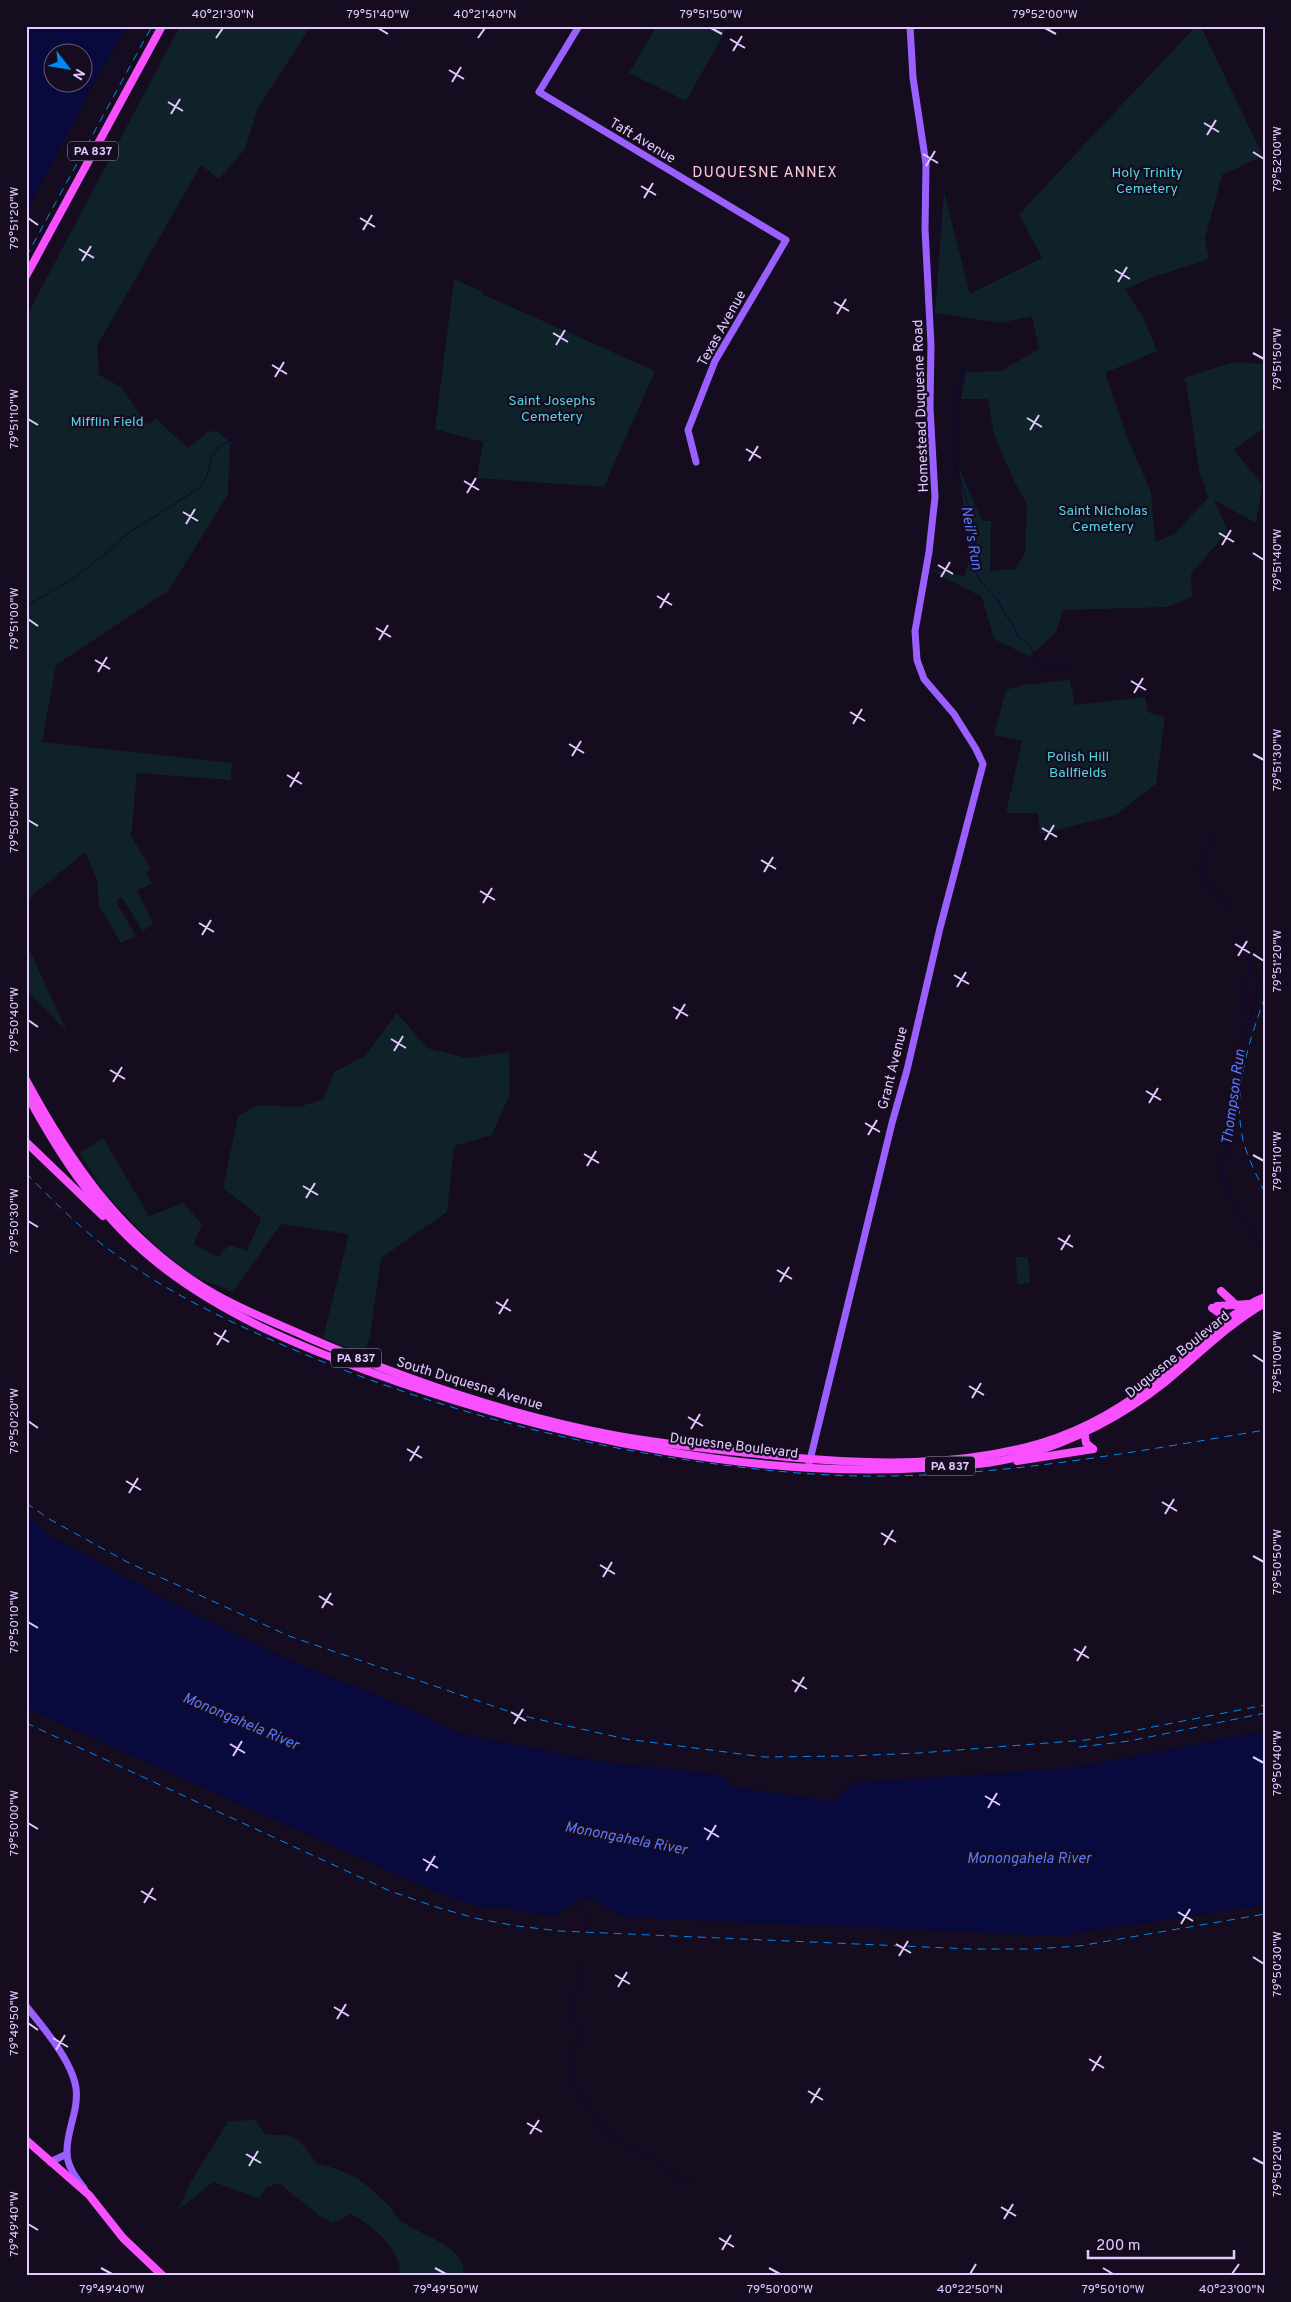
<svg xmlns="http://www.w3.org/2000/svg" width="1291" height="2302" viewBox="0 0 1291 2302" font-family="Overpass,sans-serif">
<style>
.green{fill:#0f2129}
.water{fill:#08093c;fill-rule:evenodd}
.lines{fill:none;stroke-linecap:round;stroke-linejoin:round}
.stream{stroke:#08093c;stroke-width:1}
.secondary{stroke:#9a60ff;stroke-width:7}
.primary{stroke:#f950ff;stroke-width:8}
.rail{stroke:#0089f4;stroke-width:1;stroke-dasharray:8 6;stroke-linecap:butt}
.ticks{fill:none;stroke:#e2c9ff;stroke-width:2}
.labels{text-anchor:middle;stroke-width:4.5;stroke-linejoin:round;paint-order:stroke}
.shield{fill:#150c1f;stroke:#a490bc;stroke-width:1}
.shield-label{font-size:12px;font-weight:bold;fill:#e2c9ff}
.street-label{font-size:14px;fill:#e2c9ff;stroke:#150c1f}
.park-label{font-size:14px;fill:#53d4e1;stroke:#150c1f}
.neighbourhood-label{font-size:15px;letter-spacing:1px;fill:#ffcbdb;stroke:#150c1f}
.water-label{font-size:15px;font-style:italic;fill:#5778ff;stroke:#150c1f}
.neatline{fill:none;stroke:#e2c9ff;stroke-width:2}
.ticks-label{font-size:12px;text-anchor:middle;fill:#e2c9ff}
</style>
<rect width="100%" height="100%" fill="#150c1f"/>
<g class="green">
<polygon points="180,26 311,26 258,108 245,149 219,179 201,165 97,346 99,375 121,387 147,424 156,419 188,448 209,431 218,432 230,442 228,494 169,590 56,665 42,742 232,763 231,780 137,773 131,836 151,869 146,873 152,883 137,891 153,923 143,931 121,897 116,901 136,936 121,943 99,906 97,880 85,852 34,894 26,905 26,317"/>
<polygon points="657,26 728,26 686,101 629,73"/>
<polygon points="1195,27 1199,27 1203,31 1263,156 1222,175 1205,239 1209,259 1157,276 1125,289 1144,319 1157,351 1105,373 1128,439 1151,492 1155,542 1174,534 1208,498 1199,470 1187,388 1184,378 1233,362 1265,364 1265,427 1234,450 1262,484 1256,523 1214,500 1228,531 1191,574 1192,597 1167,607 1063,610 1056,633 1029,656 994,639 982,597 930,570 964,576 970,558 959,468 982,521 991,521 990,571 1015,569 1025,553 1027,504 1013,479 994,434 988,399 961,399 966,372 1001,371 1039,349 1032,316 1001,323 935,313 944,192 970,294 1042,258 1019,214"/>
<polygon points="454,279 483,292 482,294 655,371 604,487 477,478 483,442 435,429"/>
<polygon points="1070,680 1075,705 1145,697 1148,712 1165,717 1156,784 1116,815 1040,834 1038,813 1006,813 1022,741 994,735 1006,690 1022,685"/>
<polygon points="26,942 67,1032 26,990"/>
<polygon points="397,1013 427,1048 466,1058 509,1052 510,1094 492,1135 454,1146 447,1212 381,1258 370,1336 364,1354 323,1338 349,1234 281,1224 233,1292 193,1276 151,1242 103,1191 80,1153 103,1138 149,1216 183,1203 202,1224 194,1244 218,1257 229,1245 247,1251 261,1218 223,1188 238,1116 257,1105 299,1107 323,1099 334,1072 365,1056"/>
<polygon points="1016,1257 1028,1257 1030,1283 1017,1284"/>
<path d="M 256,2120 L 265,2134 C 273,2136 283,2134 290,2136 C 302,2141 309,2152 316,2163 C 351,2172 362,2179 387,2204 C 392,2208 394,2215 399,2219 C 416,2235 470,2246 463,2276 L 400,2276 C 402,2249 372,2225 351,2214 L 333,2223 L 321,2217 L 279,2183 L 267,2187 L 259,2198 L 213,2182 L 178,2210 L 189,2185 L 228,2121 Z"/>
</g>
<g class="water">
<path d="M 26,26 L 128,26 L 96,79 L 26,213 ZM 52,52 L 82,52 L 82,82 L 52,82 Z"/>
<polygon points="26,1515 49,1535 180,1607 293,1662 393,1702 461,1734 597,1761 720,1775 734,1787 834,1802 852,1783 1072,1768 1265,1731 1265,1905 1056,1936 624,1917 595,1901 583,1898 558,1914 549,1916 507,1908 479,1906 443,1895 26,1708"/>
</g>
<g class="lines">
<g class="stream">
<polyline points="963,368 954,411 956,465 969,508 975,537 976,573 981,582 998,600 1005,615 1013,624 1017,636 1030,646 1041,664 1066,669"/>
<polyline points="26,606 71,580 108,552 127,534 199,488 207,476 212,457 220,445 232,440"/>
<path d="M 1208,835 C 1214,848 1201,854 1200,865 C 1199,878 1221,898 1231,907"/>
<polyline points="1247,957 1249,964 1245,1011 1249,1020"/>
<polyline points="1231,1199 1222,1173 1232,1085 1234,1080 1237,1051 1250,1022 1259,981 1265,967"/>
<polyline points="1233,1203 1255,1236 1265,1247"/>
<polyline points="576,1901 584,1913 586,1926"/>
<path d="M 582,1966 L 572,2006 L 574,2020 L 582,2028 L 582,2034 L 568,2055 L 573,2072 L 573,2080 L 578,2092 L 605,2131 L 633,2150 L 654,2158 L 661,2163 L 668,2175 C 677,2176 684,2175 690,2184"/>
</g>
<g class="secondary">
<polyline points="579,26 539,92 786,240 715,361 688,430 696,462"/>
<polyline points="809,1464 892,1123 907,1070 940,928 983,764 976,749 954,714 924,679 917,660 915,631 929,552 935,497 930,408 931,345 925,229 926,164 913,78 910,26"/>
<path d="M 26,2006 C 43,2027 72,2061 76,2088 C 79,2111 66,2131 67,2153 C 67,2166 76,2178 84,2188"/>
<polyline points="50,2162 67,2154"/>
</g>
<g class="primary">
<polyline points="26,276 162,26"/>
<path d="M 26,1080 C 69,1160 117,1229 192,1280 C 227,1304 269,1320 307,1337 C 406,1380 511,1416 618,1436 C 674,1446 730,1451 787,1457 C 870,1465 960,1467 1041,1443 C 1088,1429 1132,1402 1170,1370 C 1196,1348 1234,1308 1265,1297"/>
<path d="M 26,1093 C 60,1156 99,1216 155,1261 C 227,1319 315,1353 401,1383 C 562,1438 752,1478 923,1468 C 956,1466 989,1465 1021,1456 C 1074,1441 1122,1416 1165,1382 C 1198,1355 1228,1324 1265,1303"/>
<polyline points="26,1142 103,1216"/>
<polyline points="1221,1291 1236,1305"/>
<polyline points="1217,1306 1249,1304"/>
<polyline points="1212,1308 1222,1315 1221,1326"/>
<polyline points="1084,1430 1086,1443 1093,1449"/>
<polyline points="1017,1461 1093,1449"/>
<polyline points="26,2140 89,2195 123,2238 163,2276"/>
</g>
<g class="rail">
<polyline points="26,257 152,26"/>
<path d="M 1265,997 C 1249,1041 1232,1092 1243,1140 C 1248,1159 1257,1176 1265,1193"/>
<path d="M 26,1173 C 57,1205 88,1236 125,1261 C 172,1294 224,1319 276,1342 C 410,1401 550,1440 694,1461 C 758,1470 821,1477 885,1476 C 1012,1475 1139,1451 1265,1430"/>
<polyline points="26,1503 51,1520 127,1562 289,1636 519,1715 626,1739 764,1757 849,1756 919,1753 1086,1740 1265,1705"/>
<polyline points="26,1723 390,1891 439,1908 479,1919 517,1926 560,1931 971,1949 1033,1949 1079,1946 1265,1914"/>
<polyline points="1079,1747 1130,1741 1265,1713"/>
</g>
</g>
<path class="ticks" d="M 378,28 L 388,34M 711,28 L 722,34M 1045,28 L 1056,34M 216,38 L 223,28M 478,38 L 485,28M 730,39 L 745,48M 733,51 L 742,36M 449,70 L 464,79M 452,82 L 461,67M 168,102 L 183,111M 171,114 L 180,99M 1204,123 L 1219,132M 1207,135 L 1216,120M 1253,152 L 1264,159M 923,154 L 938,163M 926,166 L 935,151M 641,186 L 656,195M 644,198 L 653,183M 28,218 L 38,225M 360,218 L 375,227M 363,230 L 372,215M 79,249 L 94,258M 82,261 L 91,246M 1115,270 L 1130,279M 1118,282 L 1127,267M 834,302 L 849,311M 837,314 L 846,299M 553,333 L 568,342M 556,345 L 565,330M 1253,353 L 1264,359M 272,365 L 287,374M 275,377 L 284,362M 1027,418 L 1042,427M 28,419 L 38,425M 1030,430 L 1039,415M 746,449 L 761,458M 749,461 L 758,446M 464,481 L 479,490M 467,493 L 476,478M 183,512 L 198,521M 186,524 L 195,509M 1219,533 L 1234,542M 1222,545 L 1231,530M 1253,553 L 1264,560M 938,565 L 953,574M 941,577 L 950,562M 657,596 L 672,605M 660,608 L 669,593M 28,619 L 38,626M 376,628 L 391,637M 379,640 L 388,625M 95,660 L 110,669M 98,672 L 107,657M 1131,681 L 1146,690M 1134,693 L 1143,678M 850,712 L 865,721M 853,724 L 862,709M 569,744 L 584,753M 1253,754 L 1264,760M 572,756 L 581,741M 287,775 L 302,784M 290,787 L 299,772M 28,820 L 38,826M 1042,828 L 1057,837M 1045,840 L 1054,825M 761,860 L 776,869M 764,872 L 773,857M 480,891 L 495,900M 483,903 L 492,888M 199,923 L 214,932M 202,935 L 211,920M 1235,944 L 1250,953M 1253,954 L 1264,961M 1238,956 L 1247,941M 954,975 L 969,984M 957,987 L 966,972M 673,1007 L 688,1016M 676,1019 L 685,1004M 28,1020 L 38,1027M 391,1039 L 406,1048M 394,1051 L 403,1036M 110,1070 L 125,1079M 113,1082 L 122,1067M 1146,1091 L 1161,1100M 1149,1103 L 1158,1088M 865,1123 L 880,1132M 868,1135 L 877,1120M 584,1154 L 599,1163M 1253,1155 L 1264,1161M 587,1166 L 596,1151M 303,1186 L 318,1195M 306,1198 L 315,1183M 28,1221 L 38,1227M 1058,1238 L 1073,1247M 1061,1250 L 1070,1235M 777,1270 L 792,1279M 780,1282 L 789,1267M 496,1302 L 511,1311M 499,1314 L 508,1299M 214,1333 L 229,1342M 217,1345 L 226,1330M 1253,1355 L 1264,1362M 969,1386 L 984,1395M 972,1398 L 981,1383M 688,1417 L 703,1426M 28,1421 L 38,1428M 691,1429 L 700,1414M 407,1449 L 422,1458M 410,1461 L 419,1446M 126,1481 L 141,1490M 129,1493 L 138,1478M 1162,1502 L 1177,1511M 1165,1514 L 1174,1499M 881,1533 L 896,1542M 884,1545 L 893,1530M 1253,1556 L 1264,1562M 600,1565 L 615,1574M 603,1577 L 612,1562M 319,1596 L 333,1605M 322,1608 L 331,1593M 28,1622 L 38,1628M 1074,1649 L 1089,1658M 1077,1661 L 1086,1646M 792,1680 L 807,1689M 795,1692 L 804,1677M 511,1712 L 526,1721M 514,1724 L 523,1709M 230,1744 L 245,1753M 233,1756 L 242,1741M 1253,1757 L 1264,1763M 985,1796 L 1000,1805M 988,1808 L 997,1793M 28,1823 L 38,1829M 704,1828 L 719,1837M 707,1840 L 716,1825M 423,1859 L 438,1868M 426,1871 L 435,1856M 141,1891 L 156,1900M 144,1903 L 153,1888M 1178,1912 L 1193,1921M 1181,1924 L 1190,1909M 896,1944 L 911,1953M 899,1956 L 908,1941M 1253,1957 L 1264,1964M 615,1975 L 630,1984M 618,1987 L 627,1972M 334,2007 L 349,2016M 337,2019 L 346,2004M 28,2023 L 38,2030M 53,2038 L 68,2047M 56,2050 L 65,2035M 1089,2059 L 1104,2068M 1092,2071 L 1101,2056M 808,2091 L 823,2100M 811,2103 L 820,2088M 527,2123 L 542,2132M 530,2134 L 539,2120M 246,2154 L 261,2163M 1253,2158 L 1264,2164M 249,2166 L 258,2151M 1001,2207 L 1016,2216M 1004,2219 L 1013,2204M 28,2224 L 38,2230M 719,2238 L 734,2247M 722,2250 L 731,2235M 101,2268 L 112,2274M 435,2268 L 446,2274M 769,2268 L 780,2274M 1103,2268 L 1113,2274M 970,2274 L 976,2264M 1232,2274 L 1239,2264"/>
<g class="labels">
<g class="shield">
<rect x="68" y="141.5" width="50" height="19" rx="4"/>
<rect x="331" y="1348.5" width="50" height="19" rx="4"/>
<rect x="925" y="1456.5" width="50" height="19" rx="4"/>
</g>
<g class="shield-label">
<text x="93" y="155">PA 837</text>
<text x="356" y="1362">PA 837</text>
<text x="950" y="1470">PA 837</text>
</g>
<g class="street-label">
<text transform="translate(643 140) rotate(31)" y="5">Taft Avenue</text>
<text transform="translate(721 328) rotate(-61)" y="5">Texas Avenue</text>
<text transform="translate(920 406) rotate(-92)" y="5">Homestead Duquesne Road</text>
<text transform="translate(892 1068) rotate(-76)" y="5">Grant Avenue</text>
<text transform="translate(1177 1354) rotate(-39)" y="5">Duquesne Boulevard</text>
<text transform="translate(470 1383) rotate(17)" y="5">South Duquesne Avenue</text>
<text transform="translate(734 1445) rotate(7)" y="5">Duquesne Boulevard</text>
</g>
<g class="park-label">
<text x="1147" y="177">Holy Trinity<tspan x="1147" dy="16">Cemetery</tspan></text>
<text x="552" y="405">Saint Josephs<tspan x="552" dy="16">Cemetery</tspan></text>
<text x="107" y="426">Mifflin Field</text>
<text x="1103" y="515">Saint Nicholas<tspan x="1103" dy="16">Cemetery</tspan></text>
<text x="1078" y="761">Polish Hill<tspan x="1078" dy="16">Ballfields</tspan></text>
</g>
<g class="neighbourhood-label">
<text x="765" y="177">DUQUESNE ANNEX</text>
</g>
<g class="water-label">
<text transform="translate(972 538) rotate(80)" y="5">Neil's Run</text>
<text transform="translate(1233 1097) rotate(-82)" y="5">Thompson Run</text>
<text transform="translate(241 1721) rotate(23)" y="5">Monongahela River</text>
<text transform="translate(626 1838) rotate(11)" y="5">Monongahela River</text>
<text x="1029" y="1863">Monongahela River</text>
</g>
</g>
<rect width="1291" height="2302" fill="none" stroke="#150c1f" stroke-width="55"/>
<g transform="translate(68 68) rotate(121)"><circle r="24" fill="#150c1f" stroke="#675879"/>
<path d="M0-4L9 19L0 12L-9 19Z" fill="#0089f4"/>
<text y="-8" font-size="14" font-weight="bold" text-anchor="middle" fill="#e2c9ff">N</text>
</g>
<path d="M1088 2250v8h146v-8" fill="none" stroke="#e2c9ff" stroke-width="2.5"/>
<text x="1096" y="2250" font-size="15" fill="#e2c9ff" stroke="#150c1f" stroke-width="4" paint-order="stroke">200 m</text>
<rect x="28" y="28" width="1236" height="2246" class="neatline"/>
<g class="ticks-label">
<text x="223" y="18">40°21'30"N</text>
<text x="378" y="18">79°51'40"W</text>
<text x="485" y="18">40°21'40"N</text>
<text x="711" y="18">79°51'50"W</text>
<text x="1045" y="18">79°52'00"W</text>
<text transform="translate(1277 159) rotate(-90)" y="4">79°52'00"W</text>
<text transform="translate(14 218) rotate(-90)" y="4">79°51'20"W</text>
<text transform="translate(1277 359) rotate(-90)" y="4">79°51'50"W</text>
<text transform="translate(14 419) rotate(-90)" y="4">79°51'10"W</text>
<text transform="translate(1277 560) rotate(-90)" y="4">79°51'40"W</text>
<text transform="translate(14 619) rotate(-90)" y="4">79°51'00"W</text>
<text transform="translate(1277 760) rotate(-90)" y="4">79°51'30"W</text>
<text transform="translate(14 820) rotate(-90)" y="4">79°50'50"W</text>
<text transform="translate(1277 961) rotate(-90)" y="4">79°51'20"W</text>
<text transform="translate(14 1020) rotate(-90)" y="4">79°50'40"W</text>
<text transform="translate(1277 1161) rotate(-90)" y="4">79°51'10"W</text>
<text transform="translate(14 1221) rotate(-90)" y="4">79°50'30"W</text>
<text transform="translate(1277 1362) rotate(-90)" y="4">79°51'00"W</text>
<text transform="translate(14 1421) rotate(-90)" y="4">79°50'20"W</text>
<text transform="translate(1277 1562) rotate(-90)" y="4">79°50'50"W</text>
<text transform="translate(14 1622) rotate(-90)" y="4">79°50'10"W</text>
<text transform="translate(1277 1763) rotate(-90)" y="4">79°50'40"W</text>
<text transform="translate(14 1823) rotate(-90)" y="4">79°50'00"W</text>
<text transform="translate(1277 1964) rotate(-90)" y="4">79°50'30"W</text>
<text transform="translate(14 2023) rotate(-90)" y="4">79°49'50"W</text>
<text transform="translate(1277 2164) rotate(-90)" y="4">79°50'20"W</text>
<text transform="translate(14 2224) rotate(-90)" y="4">79°49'40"W</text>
<text x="112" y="2293">79°49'40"W</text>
<text x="446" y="2293">79°49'50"W</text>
<text x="780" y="2293">79°50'00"W</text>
<text x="970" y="2293">40°22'50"N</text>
<text x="1113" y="2293">79°50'10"W</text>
<text x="1232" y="2293">40°23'00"N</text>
</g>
</svg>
